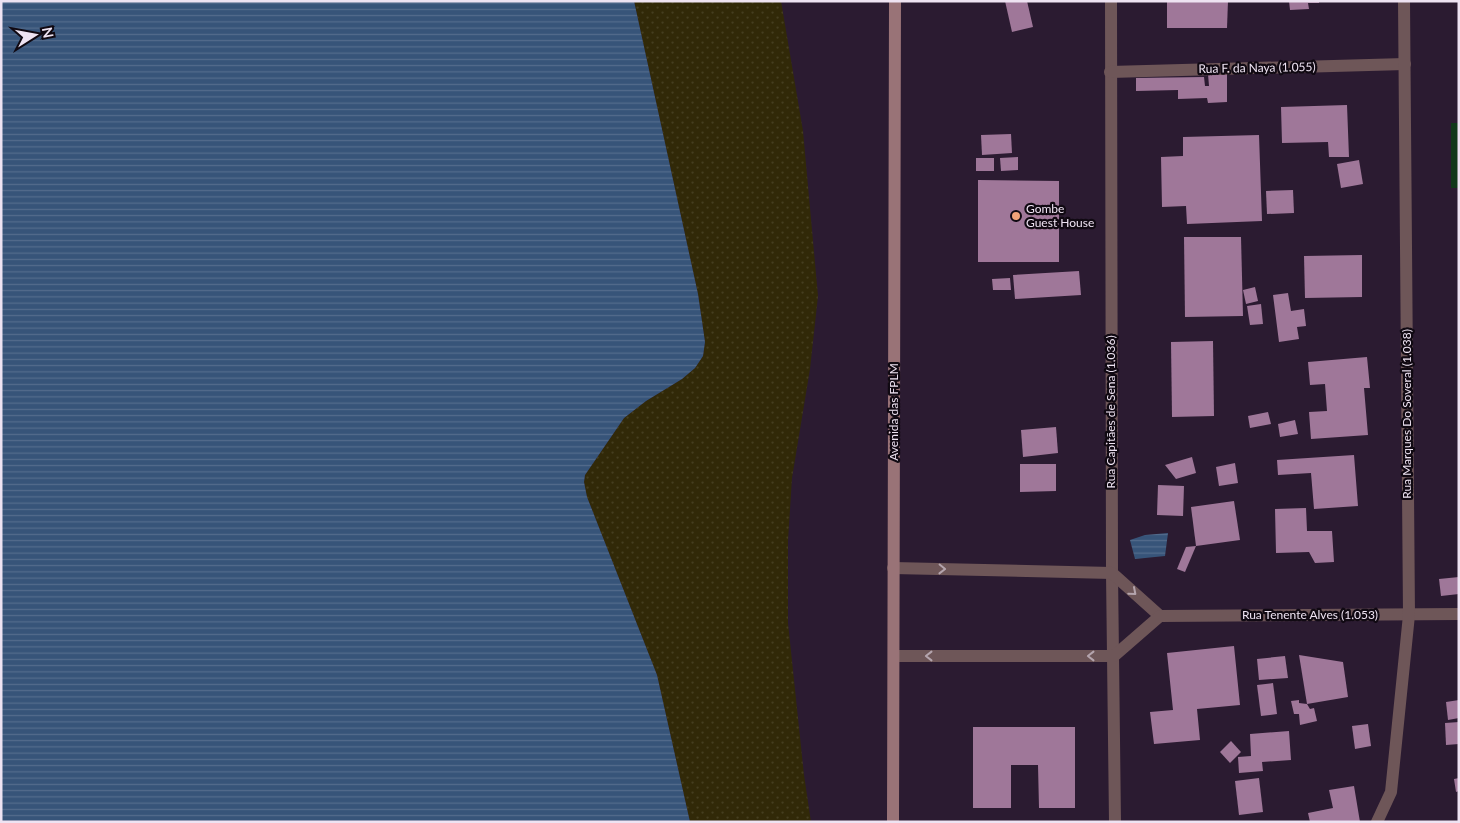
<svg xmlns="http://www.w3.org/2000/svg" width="1460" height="823" viewBox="0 0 1460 823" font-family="Lato,sans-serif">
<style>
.grass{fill:#11381a}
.sand{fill:url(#sand-dots)}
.water{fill:url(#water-rules)}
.building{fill:#9f7799}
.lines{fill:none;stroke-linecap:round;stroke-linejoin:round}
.street{stroke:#6e5658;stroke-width:12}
.secondary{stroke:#997377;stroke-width:12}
.oneway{stroke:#b4a4ad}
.poi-dot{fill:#f0a279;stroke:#100912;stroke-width:2}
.labels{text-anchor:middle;stroke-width:4.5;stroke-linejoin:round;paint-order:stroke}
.street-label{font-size:12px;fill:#eee3f2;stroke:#100912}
.poi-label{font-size:12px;fill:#eee3f2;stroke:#100912;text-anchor:start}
</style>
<defs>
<pattern id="sand-dots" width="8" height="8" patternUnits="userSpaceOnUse" patternTransform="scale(1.25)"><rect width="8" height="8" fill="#312908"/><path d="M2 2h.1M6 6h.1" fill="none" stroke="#453e20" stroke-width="1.8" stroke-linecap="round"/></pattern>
<pattern id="water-rules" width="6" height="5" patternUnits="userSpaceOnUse" patternTransform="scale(1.25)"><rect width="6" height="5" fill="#375479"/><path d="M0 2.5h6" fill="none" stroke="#546c8c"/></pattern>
</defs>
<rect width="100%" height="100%" fill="#2b1b31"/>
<rect class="grass" x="1451" y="123" width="8" height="65"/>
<polygon class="sand" points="634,1 781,1 803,131 818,296 810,369 792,478 788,541 788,623 804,775 811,822 690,822 657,675 587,497 584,482 585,475 624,418 646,401 682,379 695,368 703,356 705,342 698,294"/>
<g class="water">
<polygon points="1,1 634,1 698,294 705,342 703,356 695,368 682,379 646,401 624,418 585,475 584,482 587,497 657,675 690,822 1,822"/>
<polygon points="1168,533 1165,556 1135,559 1130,540 1145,535"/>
</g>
<g class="building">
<polygon points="1005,1 1027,1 1033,27 1012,32"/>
<polygon points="1167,1 1228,1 1227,28 1167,28"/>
<polygon points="1289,1 1319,1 1319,3 1308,3 1309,9 1290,10"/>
<polygon points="1227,73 1227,102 1208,103 1207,98 1178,99 1178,90 1136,91 1136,78 1204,77 1205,86 1209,86 1208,74"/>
<polygon points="1347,105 1349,157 1329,157 1328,142 1282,143 1281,107"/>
<polygon points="1011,134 1012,153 982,155 981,135"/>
<polygon points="1259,135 1262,221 1187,224 1186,206 1162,207 1161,157 1183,156 1183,137"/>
<polygon points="1018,157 1018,170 1001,171 1000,158"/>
<rect x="976" y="158" width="18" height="13"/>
<polygon points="1359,160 1363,184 1341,188 1337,164"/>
<polygon points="978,180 1059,181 1059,262 978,262"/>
<polygon points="1293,190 1294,213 1267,214 1266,191"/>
<polygon points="1184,237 1241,237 1243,316 1185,317"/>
<polygon points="1362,255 1362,297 1305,298 1304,256"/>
<polygon points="1079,271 1081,295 1015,299 1013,275"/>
<polygon points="1010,278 1011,290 993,290 992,279"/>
<polygon points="1255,287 1258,301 1246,304 1243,290"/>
<polygon points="1288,293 1291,311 1304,309 1306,326 1297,327 1299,339 1279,342 1273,295"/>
<polygon points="1261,304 1263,324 1250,325 1247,306"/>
<polygon points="1213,341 1214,416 1172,417 1171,342"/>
<polygon points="1367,357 1370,388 1364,388 1368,435 1311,439 1309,412 1327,411 1325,384 1310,385 1308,362"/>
<polygon points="1268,412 1271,424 1250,428 1248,416"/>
<polygon points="1295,420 1298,434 1280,437 1278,424"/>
<polygon points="1056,427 1058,453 1023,457 1021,430"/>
<polygon points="1354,455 1358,506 1314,509 1311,473 1278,475 1277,460"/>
<polygon points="1192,457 1196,473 1176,479 1165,465"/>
<polygon points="1235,463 1238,483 1219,486 1216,467"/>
<polygon points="1020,464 1056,464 1056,491 1020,492"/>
<polygon points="1158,485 1184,486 1183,516 1157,515"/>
<polygon points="1234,501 1240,540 1196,546 1191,507"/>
<polygon points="1306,508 1307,531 1332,531 1334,562 1315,563 1309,552 1276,553 1275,509"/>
<polygon points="1196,546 1185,572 1177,569 1186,547"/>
<polygon points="1459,577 1459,594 1441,596 1439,579"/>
<polygon points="1234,646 1240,705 1197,709 1200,740 1154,744 1150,712 1173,710 1167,653"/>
<polygon points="1299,655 1343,662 1348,697 1307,704"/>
<polygon points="1285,656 1288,678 1259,680 1257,659"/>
<polygon points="1273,683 1277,714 1261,716 1257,685"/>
<polygon points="1299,700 1299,703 1307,704 1310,709 1314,708 1317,721 1300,725 1299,714 1294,714 1291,701"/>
<polygon points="1459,700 1459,718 1448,720 1446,702"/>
<polygon points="1459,722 1459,744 1446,745 1445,723"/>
<polygon points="1368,724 1371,746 1355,749 1352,726"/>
<polygon points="973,727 1075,727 1075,808 1039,808 1038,765 1011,765 1011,808 973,808"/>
<polygon points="1289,731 1291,760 1262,762 1263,771 1239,773 1238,757 1251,756 1250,734"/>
<polygon points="1231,741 1241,752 1230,763 1220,752"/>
<polygon points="1259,778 1263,812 1239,815 1235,781"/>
<polygon points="1459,778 1459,791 1456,792 1454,779"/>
<polygon points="1354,786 1360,822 1310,822 1308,813 1333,808 1329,790"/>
</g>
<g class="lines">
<g class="street">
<polyline points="1111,1 1112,573 1115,822"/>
<polyline points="1110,72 1405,64"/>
<polyline points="893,568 1112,573 1160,616"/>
<polyline points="894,656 1114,656 1160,616 1459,614"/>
<polyline points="1377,822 1391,792 1409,615 1404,1"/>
</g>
<polyline class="secondary" points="893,822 895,1"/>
</g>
<defs><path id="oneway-chevron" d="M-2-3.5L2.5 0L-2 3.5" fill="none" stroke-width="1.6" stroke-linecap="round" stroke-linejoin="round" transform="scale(1.25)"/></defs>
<g class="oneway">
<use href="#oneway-chevron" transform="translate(942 569) rotate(1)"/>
<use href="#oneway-chevron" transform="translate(1133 592) rotate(41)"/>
<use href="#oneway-chevron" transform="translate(929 656) rotate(180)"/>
<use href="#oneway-chevron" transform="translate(1091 656) rotate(180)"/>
</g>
<circle class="poi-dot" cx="1016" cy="216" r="5"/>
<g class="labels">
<g class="street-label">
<text transform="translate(1257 68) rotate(-1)" y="4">Rua F. da Naya (1.055)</text>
<text transform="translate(894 412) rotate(-90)" y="4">Avenida das FPLM</text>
<text transform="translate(1111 412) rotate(-90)" y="4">Rua Capitães de Sena (1.036)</text>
<text transform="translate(1407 414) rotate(-90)" y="4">Rua Marques Do Soveral (1.038)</text>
<text x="1310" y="619">Rua Tenente Alves (1.053)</text>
</g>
<g class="poi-label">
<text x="1026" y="213">Gombe<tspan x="1026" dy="14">Guest House</tspan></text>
</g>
</g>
<rect width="1460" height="823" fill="none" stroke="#eee3f2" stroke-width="5"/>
<g transform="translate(35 35) rotate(79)" stroke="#100912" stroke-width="4" paint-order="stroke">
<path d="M0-4L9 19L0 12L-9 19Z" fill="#eee3f2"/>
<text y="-8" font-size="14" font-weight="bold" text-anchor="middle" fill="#eee3f2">N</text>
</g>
</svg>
